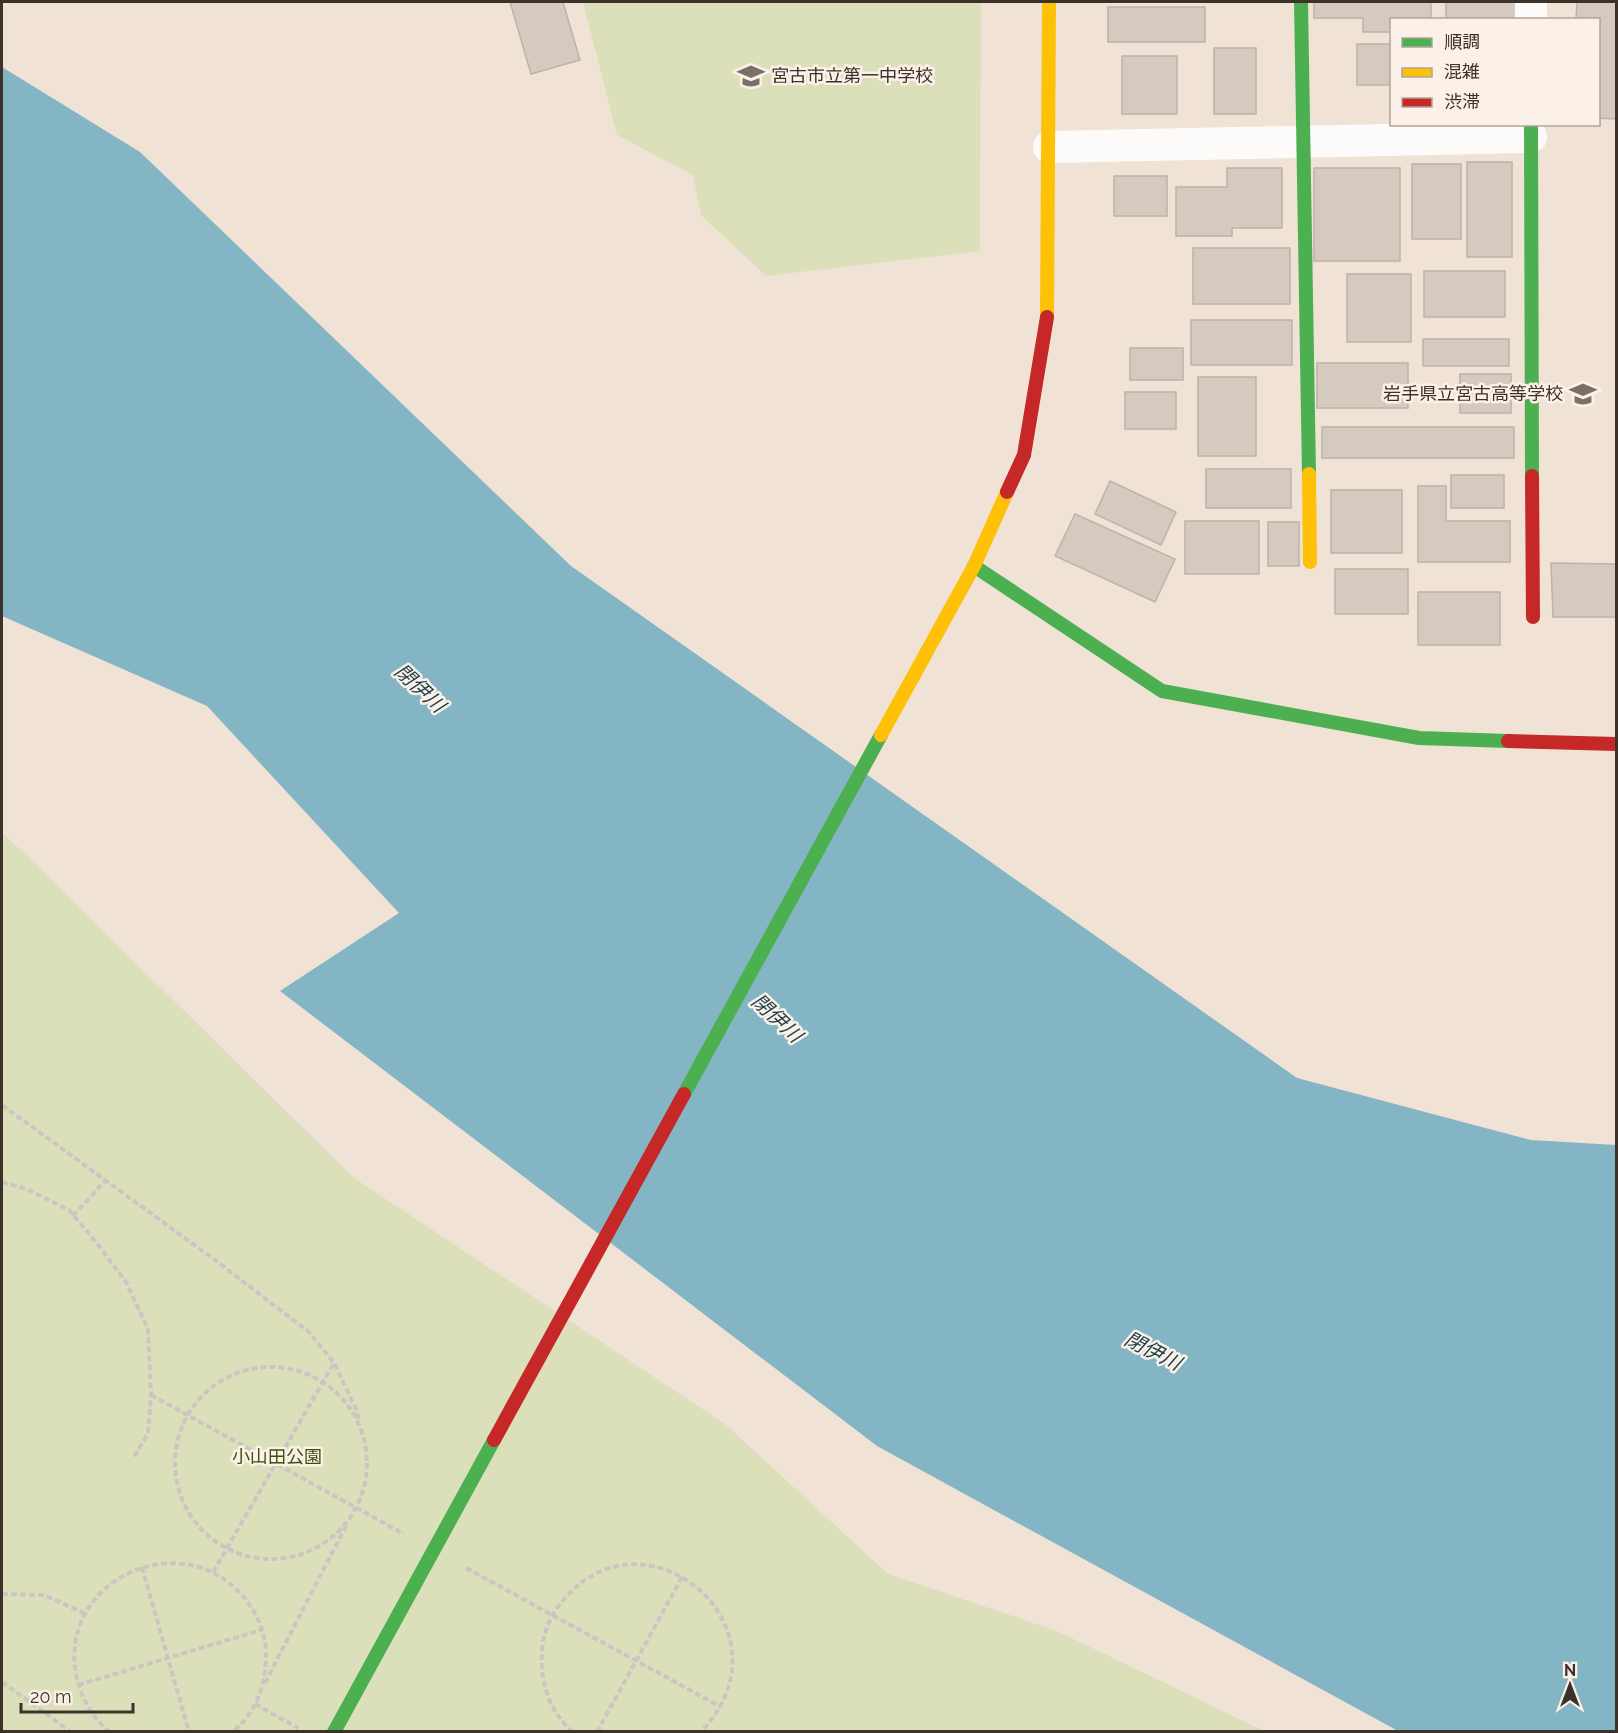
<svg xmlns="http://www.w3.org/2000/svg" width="1618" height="1733" viewBox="0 0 1618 1733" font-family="Raleway,'Noto Sans JP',sans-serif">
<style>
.green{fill:#dbe0ba}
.water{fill:#84b5c4}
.building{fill:#d5cac0;stroke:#bdb3a9;stroke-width:1.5}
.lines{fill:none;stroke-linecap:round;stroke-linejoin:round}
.path{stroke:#ccc6c2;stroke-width:4;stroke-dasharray:6 3;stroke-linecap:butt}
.street{stroke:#fdfbf9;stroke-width:32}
.fast{stroke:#4caf50;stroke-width:14}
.slow{stroke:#ffc107;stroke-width:14}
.jam{stroke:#c62828;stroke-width:14}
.labels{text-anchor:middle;stroke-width:5;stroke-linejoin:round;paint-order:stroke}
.poi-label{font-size:18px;fill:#3c3229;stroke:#fcf1e8;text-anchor:start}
.park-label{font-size:18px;fill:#40500c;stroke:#fcf1e8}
.water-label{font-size:20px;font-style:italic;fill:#1e414e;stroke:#fcf1e8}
</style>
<rect width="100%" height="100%" fill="#f0e2d5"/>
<g class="green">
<polygon points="583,2 981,2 980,251 766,276 701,215 693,175 617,135"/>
<polygon points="2,833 21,850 354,1178 725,1424 888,1574 1057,1631 1264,1731 2,1731"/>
</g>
<polygon class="water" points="2,67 140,152 571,566 1297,1078 1531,1140 1616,1145 1616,1731 1398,1731 877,1446 280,991 399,913 207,706 2,616"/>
<g class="building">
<polygon points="510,2 563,2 580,60 531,74"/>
<polygon points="1314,2 1431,2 1431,20 1392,20 1392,32 1363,32 1363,18 1314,18"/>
<rect x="1446" y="2" width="71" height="18"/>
<polygon points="1577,2 1616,2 1616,119 1598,118 1598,20 1576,20"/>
<rect x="1108" y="7" width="97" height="35"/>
<rect x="1357" y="44" width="35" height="41"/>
<rect x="1214" y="48" width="42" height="66"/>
<rect x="1122" y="56" width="55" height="58"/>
<rect x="1467" y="162" width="45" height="95"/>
<rect x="1412" y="164" width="49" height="75"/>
<polygon points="1227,168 1282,168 1282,228 1232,228 1232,236 1176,236 1176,187 1227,187"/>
<rect x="1314" y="168" width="86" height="93"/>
<rect x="1114" y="176" width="53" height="40"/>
<rect x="1193" y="248" width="97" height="56"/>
<rect x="1424" y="271" width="81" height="46"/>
<rect x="1347" y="274" width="64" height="68"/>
<rect x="1191" y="320" width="101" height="45"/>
<rect x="1423" y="339" width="86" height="27"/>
<rect x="1130" y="348" width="53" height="32"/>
<rect x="1317" y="363" width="91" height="45"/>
<rect x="1460" y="374" width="51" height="39"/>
<rect x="1198" y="377" width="58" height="79"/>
<rect x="1125" y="392" width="51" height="37"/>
<rect x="1322" y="427" width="192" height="31"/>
<rect x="1206" y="469" width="85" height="39"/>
<rect x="1451" y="475" width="53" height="33"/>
<polygon points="1110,481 1176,512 1161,545 1095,514"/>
<polygon points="1418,486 1446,486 1446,521 1510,521 1510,562 1418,562"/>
<rect x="1331" y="490" width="71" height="63"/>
<polygon points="1075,514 1175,559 1155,602 1055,556"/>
<rect x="1185" y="521" width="74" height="53"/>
<rect x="1268" y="522" width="31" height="44"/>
<polygon points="1551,563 1616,564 1616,617 1553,617"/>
<rect x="1335" y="569" width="73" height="45"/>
<rect x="1418" y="592" width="82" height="53"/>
</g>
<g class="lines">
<g class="path">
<polyline points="2,1105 215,1260 309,1332 334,1363 356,1409 359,1420"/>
<polyline points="2,1182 27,1189 69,1210 96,1242 126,1282 148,1329 151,1395 148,1433 134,1457"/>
<polyline points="73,1216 105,1181"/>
<circle cx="271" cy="1463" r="96"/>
<polyline points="151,1395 404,1534"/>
<polyline points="142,1567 189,1732"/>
<polyline points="466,1568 721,1707"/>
<polyline points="213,1572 334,1363"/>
<polyline points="2,1594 44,1595 86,1614"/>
<polyline points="2,1682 71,1732"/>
<polyline points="265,1683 347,1524"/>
<polyline points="78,1685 261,1630"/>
<polyline points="255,1704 298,1728"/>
<path d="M 110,1732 C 92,1718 80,1696 76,1674 C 59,1581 178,1525 241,1594 C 255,1609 265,1630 266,1651 C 267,1680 257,1714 232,1732"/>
<path d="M 573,1732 C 548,1711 540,1680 542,1650 C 543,1630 553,1611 566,1597 C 648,1504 798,1629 701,1732"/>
<polyline points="597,1732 682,1577"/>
</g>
<g class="street">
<polyline points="1531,2 1531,20"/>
<polyline points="1049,147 1531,137"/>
</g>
<g class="fast">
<polyline points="1301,2 1309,474"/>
<polyline points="1531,124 1532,476"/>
<polyline points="974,566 1162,691 1419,738 1508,741"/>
<polyline points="684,1094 881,735"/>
<polyline points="334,1732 494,1440"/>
</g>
<g class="slow">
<polyline points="1047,317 1049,2"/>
<polyline points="1309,474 1310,562"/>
<polyline points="881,735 974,566 1007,492"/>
</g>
<g class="jam">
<polyline points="1532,476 1533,617"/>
<polyline points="1007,492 1024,455 1047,317"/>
<polyline points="1508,741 1616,744"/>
<polyline points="494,1440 684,1094"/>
</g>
</g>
<defs>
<symbol id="school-bare" viewBox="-9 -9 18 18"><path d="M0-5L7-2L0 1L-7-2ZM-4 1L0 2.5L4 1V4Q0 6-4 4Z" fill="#7b7065" stroke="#fcf1e8" stroke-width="2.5" paint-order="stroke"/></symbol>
</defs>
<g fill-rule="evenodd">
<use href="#school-bare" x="732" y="57" width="38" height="38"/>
<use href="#school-bare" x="1564" y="375" width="38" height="38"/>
</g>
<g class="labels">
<g class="poi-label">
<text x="771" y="82">宮古市立第一中学校</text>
<text x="1563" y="400" text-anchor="end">岩手県立宮古高等学校</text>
</g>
<g class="park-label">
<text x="277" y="1463">小山田公園</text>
</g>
<g class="water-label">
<text transform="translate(420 688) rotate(43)" y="7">閉伊川</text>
<text transform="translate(777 1018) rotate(43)" y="7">閉伊川</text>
<text transform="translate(1153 1351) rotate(27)" y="7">閉伊川</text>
</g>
</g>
<rect width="1618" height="1733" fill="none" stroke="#3c3229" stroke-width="6"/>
<rect x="1390" y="18" width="210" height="108" fill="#fcf1e8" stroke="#afa59c" stroke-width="1.5"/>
<rect x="1402" y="38" width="30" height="9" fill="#4caf50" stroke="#afa59c" stroke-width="1.5"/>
<text x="1444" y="48" font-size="18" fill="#3c3229">順調</text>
<rect x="1402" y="68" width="30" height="9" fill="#ffc107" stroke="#afa59c" stroke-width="1.5"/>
<text x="1444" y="78" font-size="18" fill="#3c3229">混雑</text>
<rect x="1402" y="98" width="30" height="9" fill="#c62828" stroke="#afa59c" stroke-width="1.5"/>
<text x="1444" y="108" font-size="18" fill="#3c3229">渋滞</text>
<g transform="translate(1570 1685)" stroke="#fcf1e8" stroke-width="4.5" paint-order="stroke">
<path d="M0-4.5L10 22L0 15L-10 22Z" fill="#3c3229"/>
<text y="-9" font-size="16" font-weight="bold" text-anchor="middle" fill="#3c3229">N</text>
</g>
<path d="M21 1703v9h112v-9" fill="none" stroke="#3c3229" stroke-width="3"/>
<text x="30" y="1703" font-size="18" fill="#3c3229" stroke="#fcf1e8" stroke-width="4.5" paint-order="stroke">20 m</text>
</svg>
